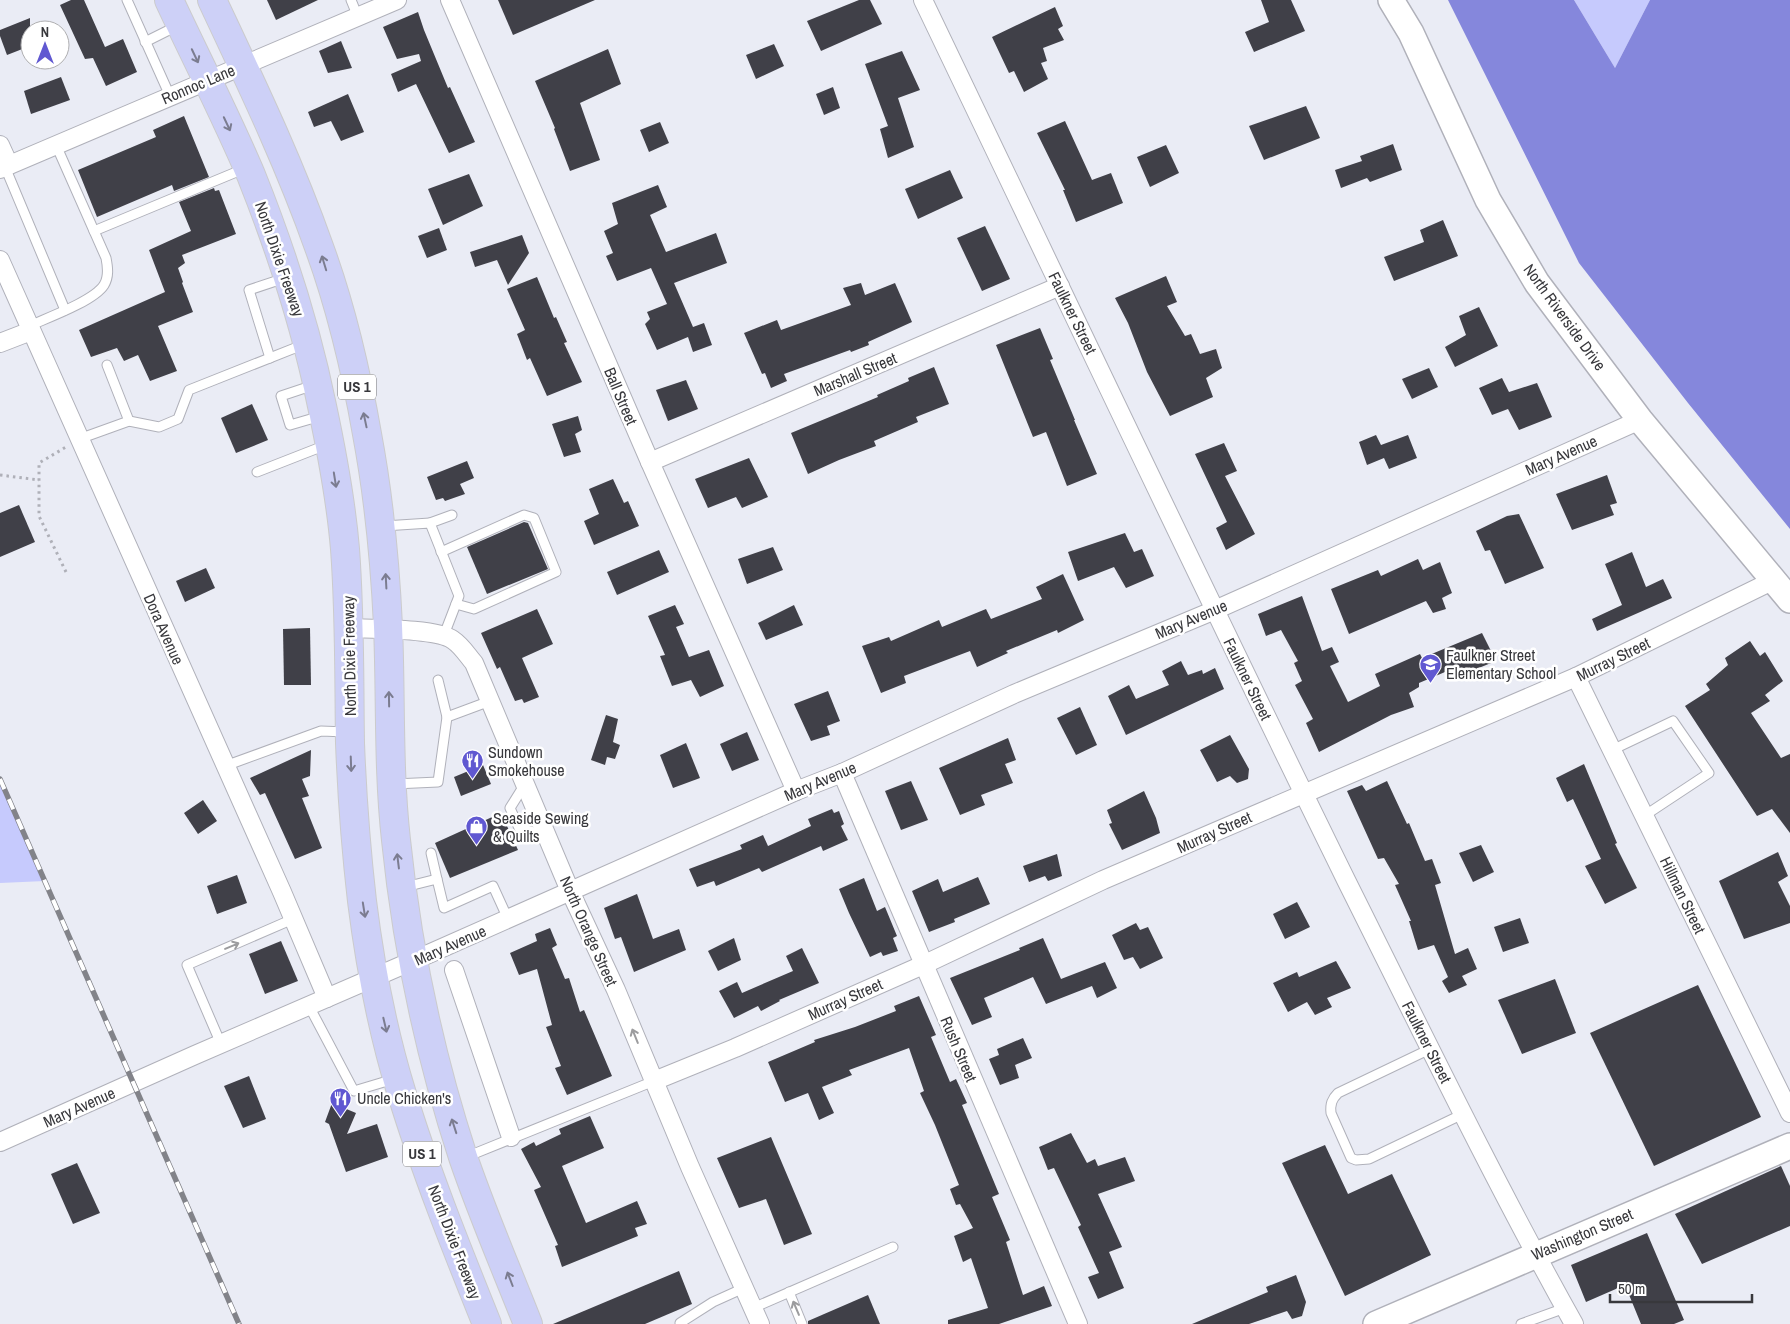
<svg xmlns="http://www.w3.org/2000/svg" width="1790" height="1324" viewBox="0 0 1790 1324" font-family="'Archivo Narrow',sans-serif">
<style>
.green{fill:#c6cafd}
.water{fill:#8587dc}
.building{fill:#404048}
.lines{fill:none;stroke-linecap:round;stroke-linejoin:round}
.lane-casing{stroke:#b0b1ba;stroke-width:11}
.street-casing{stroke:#b0b1ba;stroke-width:20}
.secondary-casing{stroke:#b0b1ba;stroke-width:28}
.primary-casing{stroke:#cbcbcc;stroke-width:30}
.path{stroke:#afb0b8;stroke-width:3;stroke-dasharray:2.5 4;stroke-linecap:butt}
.lane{stroke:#fff;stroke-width:9}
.street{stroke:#fff;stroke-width:18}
.secondary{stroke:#fff;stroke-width:25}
.primary{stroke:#cdd0f7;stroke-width:28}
.rail-casing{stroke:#828389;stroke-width:5.5}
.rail{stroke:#fff;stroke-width:4;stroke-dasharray:11;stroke-linecap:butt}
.oneway{stroke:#7b7c90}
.oneway2{stroke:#9c9c9e}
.labels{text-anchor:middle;stroke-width:5;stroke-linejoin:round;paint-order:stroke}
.shield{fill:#fff;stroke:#747476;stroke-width:1}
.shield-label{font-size:15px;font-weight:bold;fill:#38383c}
.street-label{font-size:16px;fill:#38383c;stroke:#fff}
.poi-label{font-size:16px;fill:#38383c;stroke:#fff;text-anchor:start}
</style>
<rect width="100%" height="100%" fill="#eaecf5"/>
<g class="green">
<polygon points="1574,0 1650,0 1615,68"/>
<polygon points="0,779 45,881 0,883"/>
</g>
<polygon class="water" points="1448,0 1574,0 1615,68 1650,0 1790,0 1790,529 1688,403 1579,263"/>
<g class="building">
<polygon points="71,0 84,0 105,47 123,39 137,72 106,86 93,58 85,59 60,5"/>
<polygon points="267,0 318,0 276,20"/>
<polygon points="498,0 595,0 513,35"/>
<polygon points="859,0 870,0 882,24 821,51 807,21"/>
<polygon points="1261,0 1291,0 1305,31 1254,52 1245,32 1269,22"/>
<polygon points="1055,7 1063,26 1058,29 1064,40 1043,48 1047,61 1041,63 1048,79 1024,92 1014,71 1009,73 992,37"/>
<polygon points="418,12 424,30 448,88 450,87 475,142 449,153 416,84 398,92 391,74 421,61 419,54 397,59 383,27"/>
<polygon points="30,18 30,46 7,55 0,36 0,30"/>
<polygon points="341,41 352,68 328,73 319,51"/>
<polygon points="774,44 784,66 756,79 746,55"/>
<polygon points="608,49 621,84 580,103 600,160 570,171 554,129 555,128 535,81"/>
<polygon points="902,51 920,90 898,98 914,147 888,158 880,129 888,126 865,64"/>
<polygon points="61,77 70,100 31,114 24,91"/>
<polygon points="833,87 840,108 824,115 816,94"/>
<polygon points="348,94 364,132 341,141 331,121 314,127 308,112"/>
<polygon points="1306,106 1320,138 1264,160 1249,126"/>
<polygon points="184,116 209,177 174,191 172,185 97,217 78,170 156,137 153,130"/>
<polygon points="1065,121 1092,180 1111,173 1123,203 1076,222 1063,190 1065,190 1037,133"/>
<polygon points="660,122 669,143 649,152 640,130"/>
<polygon points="1393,144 1402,170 1370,182 1367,178 1341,188 1335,170 1362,161 1360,156"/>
<polygon points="1166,145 1179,173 1150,187 1137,157"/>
<polygon points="950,170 963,198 918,219 905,189"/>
<polygon points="469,174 483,206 443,225 428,189"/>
<polygon points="658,185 667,207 650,215 666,252 716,233 727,263 674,283 693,327 704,323 712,345 693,352 688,337 657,350 645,324 650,319 647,312 667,304 651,268 617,281 606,256 613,253 604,231 618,224 612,203"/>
<polygon points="214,188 215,191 219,190 236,234 182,255 185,263 178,268 183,282 182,283 193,312 158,326 177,371 150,381 138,355 124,361 117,348 91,357 79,330 165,292 149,250 191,231 179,202"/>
<polygon points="1443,220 1458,256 1394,281 1384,257 1424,242 1420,230"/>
<polygon points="985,226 1010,279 982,291 957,238"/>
<polygon points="439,228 447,250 427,258 418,236"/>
<polygon points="522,235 529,253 508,285 497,260 475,267 470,252"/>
<polygon points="1166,276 1177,302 1167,306 1185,336 1191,334 1200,354 1216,349 1222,368 1206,378 1213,397 1170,416 1147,372 1128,323 1115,298"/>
<polygon points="537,277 554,318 556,317 567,342 564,343 582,382 547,396 530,358 527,360 517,334 525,330 507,289"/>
<polygon points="861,283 865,295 895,283 912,322 868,342 869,345 851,352 850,350 784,374 787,381 771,388 765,373 762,374 744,333 777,320 781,330 851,305 843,288"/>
<polygon points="1479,307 1498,346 1455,367 1445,347 1466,335 1459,316"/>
<polygon points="1040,328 1053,359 1050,360 1075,420 1074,420 1097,474 1067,486 1046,432 1033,437 996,345"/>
<polygon points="934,367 949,404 916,417 918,422 874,441 876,446 839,460 808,474 791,433 878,397 877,395 909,381 908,378"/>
<polygon points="1429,368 1438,387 1412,399 1402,379"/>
<polygon points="1502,378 1509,392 1537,383 1552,417 1519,430 1508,409 1492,415 1479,388"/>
<polygon points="686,380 698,409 668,421 656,390"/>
<polygon points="252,404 268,440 236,453 221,418"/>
<polygon points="578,416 582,430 575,434 581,452 564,457 552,424"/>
<polygon points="1376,435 1381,445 1408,435 1417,458 1389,469 1384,458 1367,465 1359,442"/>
<polygon points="1224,443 1237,471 1225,476 1255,534 1226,550 1216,528 1227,522 1195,454"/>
<polygon points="749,458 768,497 742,508 736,497 708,508 695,479"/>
<polygon points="467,461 474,478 460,484 465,494 445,501 443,498 436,500 427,477"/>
<polygon points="1607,475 1617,503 1610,505 1614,515 1572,530 1556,494"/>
<polygon points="613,479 624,503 628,501 639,526 594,545 584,521 599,514 589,489"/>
<polygon points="19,505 35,542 0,557 0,513"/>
<polygon points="1519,514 1544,568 1505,584 1490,550 1485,551 1476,531 1507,516"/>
<polygon points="524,522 528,523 548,569 487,594 467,547"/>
<polygon points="1125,533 1134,552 1142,549 1154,576 1126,588 1114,567 1078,581 1068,552"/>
<polygon points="773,547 783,570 747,584 738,559"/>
<polygon points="659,550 669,572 617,595 607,572"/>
<polygon points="1632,552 1646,587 1663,579 1672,598 1597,631 1592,619 1622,605 1605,564"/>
<polygon points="1418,559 1423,570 1440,562 1452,593 1442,598 1446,609 1433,613 1426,601 1349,634 1331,589 1378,570 1381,576"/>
<polygon points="206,568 215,588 185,602 176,581"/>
<polygon points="1063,574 1084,620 1058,633 1057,630 1006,651 1008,653 977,667 970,651 904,676 906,683 881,693 862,646 889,637 891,641 939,620 942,627 986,609 991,619 1042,599 1036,587"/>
<polygon points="1302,596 1322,651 1332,647 1339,662 1330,666 1348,702 1380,686 1375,674 1420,654 1422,658 1482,633 1496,661 1449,680 1445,672 1419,683 1419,687 1409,693 1414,707 1391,715 1319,752 1306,723 1313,719 1295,685 1302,681 1294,663 1298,661 1281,630 1266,636 1258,614"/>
<polygon points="675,605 684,624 676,627 689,657 709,650 724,686 700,697 691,680 672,686 660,656 665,655 648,616"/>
<polygon points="794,605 803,625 766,640 758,623"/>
<polygon points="537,609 553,644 522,658 539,697 524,703 522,699 515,701 500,667 497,669 481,633"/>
<polygon points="310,628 311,685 284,685 283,629"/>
<polygon points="1750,641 1760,656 1765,652 1783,681 1765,695 1770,701 1751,713 1781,758 1790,754 1790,833 1772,809 1757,816 1685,706 1710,690 1706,684 1728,665 1725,658"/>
<polygon points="1181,661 1188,675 1202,670 1203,674 1215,668 1224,689 1126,735 1108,696 1129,685 1136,699 1169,685 1162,671"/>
<polygon points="828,691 840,721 827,726 830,735 811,741 794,704"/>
<polygon points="1080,707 1097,745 1076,755 1057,718"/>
<polygon points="606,715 618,719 613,742 620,745 615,759 607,757 605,765 591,760"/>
<polygon points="747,732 759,760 732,771 720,744"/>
<polygon points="1230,735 1249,769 1248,779 1237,783 1230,776 1217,782 1200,750"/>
<polygon points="1008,738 1016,760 1005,764 1013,783 981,795 985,805 960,815 939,768"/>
<polygon points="686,743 700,778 673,788 660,755"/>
<polygon points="311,750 310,776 302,779 309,796 302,798 322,848 295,859 265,793 260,795 250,778"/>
<polygon points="1584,764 1617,843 1615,844 1637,888 1605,904 1585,866 1601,859 1573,799 1567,802 1556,778"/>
<polygon points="483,765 491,784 461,796 454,777"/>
<polygon points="911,781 928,820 901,830 885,791"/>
<polygon points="1387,781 1407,824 1409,823 1425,861 1432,859 1441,883 1435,885 1455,954 1468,948 1477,969 1462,976 1467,985 1449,993 1442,981 1448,977 1434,945 1418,950 1409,921 1411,921 1395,885 1399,884 1384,858 1378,859 1347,791 1362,785 1366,791"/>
<polygon points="1144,791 1156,818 1160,833 1122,850 1109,824 1112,823 1107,810"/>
<polygon points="203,800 217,821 198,834 184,813"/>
<polygon points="832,809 834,813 839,811 844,824 841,826 848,840 823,851 821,846 762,872 759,868 716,886 714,881 697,887 689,869 742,849 740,845 763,835 768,846 811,826 808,819"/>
<polygon points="501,813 518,850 450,878 435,843"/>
<polygon points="1481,845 1494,872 1473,882 1459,853"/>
<polygon points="1778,852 1788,876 1778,882 1790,906 1790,923 1744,939 1719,881"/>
<polygon points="1057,854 1062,876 1048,881 1045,876 1029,882 1023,866"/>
<polygon points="237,875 247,903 217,914 207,886"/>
<polygon points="978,877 990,904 954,919 955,922 929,932 912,891 938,879 943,892"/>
<polygon points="864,878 877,911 885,907 897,936 893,938 898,951 883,956 881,952 870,957 849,913 839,889"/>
<polygon points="637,894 653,939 679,929 686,950 634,972 621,937 615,939 604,908"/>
<polygon points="1297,902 1310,927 1285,939 1273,914"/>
<polygon points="1520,918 1529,943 1503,952 1494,927"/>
<polygon points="1136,923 1140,930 1148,927 1163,958 1140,969 1133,957 1124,960 1112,935"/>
<polygon points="550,928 557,945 552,948 565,979 569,978 580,1012 584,1010 612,1076 567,1095 555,1068 561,1066 546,1027 552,1025 537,969 519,975 510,953 537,941 535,934"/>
<polygon points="734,938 741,960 718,971 708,951"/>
<polygon points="1043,938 1061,979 1105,962 1117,988 1097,998 1092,986 1046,1004 1033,977 984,998 992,1017 972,1025 950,978 1020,950 1019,948"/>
<polygon points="281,941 298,981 265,994 249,954"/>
<polygon points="802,948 819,983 779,1000 780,1001 761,1011 758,1006 734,1018 719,991 737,982 742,993 793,971 786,956"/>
<polygon points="1336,961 1351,988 1327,998 1332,1007 1315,1015 1307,1002 1288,1012 1273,983 1297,972 1299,977"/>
<polygon points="1555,979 1576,1033 1522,1054 1498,1000"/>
<polygon points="1698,985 1761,1117 1654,1166 1590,1033"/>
<polygon points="919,996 936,1035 931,1037 950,1082 956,1079 967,1103 962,1105 999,1194 992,1197 1010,1240 1006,1242 1023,1295 1044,1286 1052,1306 999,1324 948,1324 948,1320 988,1308 971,1258 963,1262 954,1236 973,1228 960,1204 956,1205 950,1189 959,1185 935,1125 920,1093 924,1091 909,1048 849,1070 852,1075 822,1087 834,1113 819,1120 808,1093 785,1102 768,1062 815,1042 814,1040 855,1027 896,1011 894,1006"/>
<polygon points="1023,1038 1032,1058 1015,1065 1019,1078 1000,1085 989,1059 999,1055 997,1049"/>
<polygon points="249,1076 266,1119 243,1128 224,1086"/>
<polygon points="332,1103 356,1113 347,1134 377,1124 388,1157 346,1172 329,1124 325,1122"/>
<polygon points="590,1116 604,1148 562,1166 586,1223 637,1201 647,1224 635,1228 638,1236 562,1267 555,1246 558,1245 534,1190 541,1187 521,1149 534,1142 536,1146 561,1134 559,1129"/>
<polygon points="1071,1133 1087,1163 1095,1159 1098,1166 1125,1157 1135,1181 1098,1194 1122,1247 1109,1252 1124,1288 1098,1299 1088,1277 1099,1273 1078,1227 1081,1225 1054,1168 1048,1170 1039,1147"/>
<polygon points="771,1137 812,1234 784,1245 766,1199 739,1208 717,1158"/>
<polygon points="1325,1145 1348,1194 1392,1174 1431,1255 1345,1296 1282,1163"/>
<polygon points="77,1163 100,1213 73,1224 51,1174"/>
<polygon points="1781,1166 1790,1186 1790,1226 1702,1264 1675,1214"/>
<polygon points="1647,1233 1684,1320 1674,1324 1641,1324 1625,1285 1586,1302 1571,1265"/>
<polygon points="679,1271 692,1304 645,1324 553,1324"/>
<polygon points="1296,1275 1306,1302 1302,1316 1292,1319 1287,1311 1249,1324 1192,1324 1268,1292 1266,1287"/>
<polygon points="868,1295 880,1324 808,1324 808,1321"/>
</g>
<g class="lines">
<defs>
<g id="lane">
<polyline points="127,0 170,96"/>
<polyline points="351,0 358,17"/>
<polyline points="145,42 179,25"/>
<polyline points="5,167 65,310"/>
<polyline points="94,231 246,168"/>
<path d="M 29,326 C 47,318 94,301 104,285 C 109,277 108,268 106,258 L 56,145"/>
<polyline points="270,358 249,290 285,278"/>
<polyline points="107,365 129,421"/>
<polyline points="314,385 281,396 290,425 321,416"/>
<polyline points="79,439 129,421 159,427 178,419 189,390 305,344"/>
<polyline points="257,472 326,445"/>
<polyline points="430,523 452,515"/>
<polyline points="384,526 430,523 459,596 444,635"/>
<polyline points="441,552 524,515 534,518 556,572 474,609 456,604"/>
<polyline points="438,680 447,717 490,701"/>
<polyline points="1612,750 1673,721 1709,773 1644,816"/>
<polyline points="225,766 321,731 346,732"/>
<polyline points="394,784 438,782 447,717"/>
<polyline points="525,784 510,808 519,828 546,835"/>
<polyline points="431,853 437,879"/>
<polyline points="405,887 437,879 444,908 493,886 508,919"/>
<polyline points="309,1006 354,1091 394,1079"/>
<polyline points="221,1044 187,965 293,919"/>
<path d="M 1430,1049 L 1338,1093 C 1332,1099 1330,1104 1331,1113 L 1351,1158 L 1356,1160 L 1369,1159 L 1463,1114"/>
<polyline points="466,1157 654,1081"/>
<polyline points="789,1292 802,1324"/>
<polyline points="753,1308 893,1247"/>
<polyline points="680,1323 713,1302 744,1288"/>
<polyline points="1521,1324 1565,1308"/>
</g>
<g id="street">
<polyline points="450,0 650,462 796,791"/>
<path d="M 923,0 C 1064,294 1203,589 1347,882 C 1421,1030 1493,1179 1574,1324"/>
<polyline points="0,145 9,165"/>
<polyline points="0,169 397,0"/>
<polyline points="0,260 282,892 327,998"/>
<polyline points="0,343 31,331"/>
<polyline points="650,462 1060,286"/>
<path d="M 349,628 C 372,629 437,628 453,640 C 462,646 467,655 474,663 L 570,891 L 616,990 L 690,1167 L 760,1324"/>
<polyline points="1576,677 1790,1113"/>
<polyline points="842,773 1078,1324"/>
<polyline points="454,970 511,1137"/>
<polyline points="654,1081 735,1048 923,965 1103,880 1576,677 1774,580"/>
<polyline points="0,1142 195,1055 433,952 796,791 842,773 1014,694 1215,610 1640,420"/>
</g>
<g id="secondary">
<polyline points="1391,0 1411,33 1488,200 1537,283 1640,420 1790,600"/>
<polyline points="1376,1324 1790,1146"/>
</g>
<g id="primary">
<path d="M 169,0 C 196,58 226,116 251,175 C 281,250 306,327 322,406 C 332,453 341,501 345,549 C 350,614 349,678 350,743 C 352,795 356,849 362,901 C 370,965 382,1029 401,1091 C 425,1170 456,1247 487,1324"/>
<path d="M 212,0 C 250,81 289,162 319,247 C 341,307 356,371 367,434 C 379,498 385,562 388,626 C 391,698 388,769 396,840 C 407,948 429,1053 463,1157 C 482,1213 506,1268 528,1324"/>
</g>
</defs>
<use href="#lane" class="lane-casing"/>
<use href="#street" class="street-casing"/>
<use href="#secondary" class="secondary-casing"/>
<use href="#primary" class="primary-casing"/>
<g class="path">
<polyline points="0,475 39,480"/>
<polyline points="66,572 39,516 39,463 66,447"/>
</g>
<use href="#lane" class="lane"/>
<use href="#street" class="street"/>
<use href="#secondary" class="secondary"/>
<use href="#primary" class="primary"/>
<defs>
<polyline id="rail" points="0,779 239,1324"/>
</defs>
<use href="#rail" class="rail-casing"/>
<use href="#rail" class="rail"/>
</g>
<defs><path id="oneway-shaft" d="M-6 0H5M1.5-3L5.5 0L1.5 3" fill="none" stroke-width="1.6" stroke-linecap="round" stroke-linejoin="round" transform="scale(1.25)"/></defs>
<g class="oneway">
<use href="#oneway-shaft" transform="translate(195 56) rotate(65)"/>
<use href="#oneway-shaft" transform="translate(227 124) rotate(65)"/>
<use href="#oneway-shaft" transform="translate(324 263) rotate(-107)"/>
<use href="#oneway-shaft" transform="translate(365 420) rotate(-102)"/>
<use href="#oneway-shaft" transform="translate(335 480) rotate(81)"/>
<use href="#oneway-shaft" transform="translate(386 581) rotate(-93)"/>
<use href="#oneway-shaft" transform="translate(389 699) rotate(-91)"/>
<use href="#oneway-shaft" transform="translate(351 764) rotate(88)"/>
<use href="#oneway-shaft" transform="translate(398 861) rotate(-97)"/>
<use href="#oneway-shaft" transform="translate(364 910) rotate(81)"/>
<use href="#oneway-shaft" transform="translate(385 1025) rotate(77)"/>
<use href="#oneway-shaft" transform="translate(454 1126) rotate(-108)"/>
<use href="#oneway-shaft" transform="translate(510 1279) rotate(-111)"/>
</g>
<g class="oneway2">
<use href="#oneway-shaft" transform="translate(232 946) rotate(-23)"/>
<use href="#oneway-shaft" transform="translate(635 1036) rotate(-112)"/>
<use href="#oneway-shaft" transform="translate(796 1308) rotate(-113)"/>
</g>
<defs>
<symbol id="school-pin" viewBox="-11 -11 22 30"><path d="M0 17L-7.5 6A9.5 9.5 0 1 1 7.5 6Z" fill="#6058d1" stroke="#fff"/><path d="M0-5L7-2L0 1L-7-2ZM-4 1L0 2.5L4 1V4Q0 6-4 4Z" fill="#fff"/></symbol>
<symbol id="restaurant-pin" viewBox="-11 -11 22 30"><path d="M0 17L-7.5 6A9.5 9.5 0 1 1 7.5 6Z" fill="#6058d1" stroke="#fff"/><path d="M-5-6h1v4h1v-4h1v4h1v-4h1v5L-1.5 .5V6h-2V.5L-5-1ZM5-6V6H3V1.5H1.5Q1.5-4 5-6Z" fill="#fff"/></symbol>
<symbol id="shop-pin" viewBox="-11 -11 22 30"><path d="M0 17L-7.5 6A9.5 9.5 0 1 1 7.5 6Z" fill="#6058d1" stroke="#fff"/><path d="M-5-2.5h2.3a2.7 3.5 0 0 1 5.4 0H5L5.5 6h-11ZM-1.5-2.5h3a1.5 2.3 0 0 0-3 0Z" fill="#fff"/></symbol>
</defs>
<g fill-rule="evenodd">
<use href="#school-pin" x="1418" y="652" width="25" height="34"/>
<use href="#restaurant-pin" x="460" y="748" width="25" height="34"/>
<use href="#shop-pin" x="464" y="814" width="25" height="34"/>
<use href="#restaurant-pin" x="328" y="1086" width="25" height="34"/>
</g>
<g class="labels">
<g class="shield">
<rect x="338" y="374.5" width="38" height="25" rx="4"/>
<rect x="403" y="1141.5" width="38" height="25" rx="4"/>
</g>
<g class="shield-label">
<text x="357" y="392">US 1</text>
<text x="422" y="1159">US 1</text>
</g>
<g class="street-label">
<text transform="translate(198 84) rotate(-23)" y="6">Ronnoc Lane</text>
<text transform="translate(280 259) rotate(71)" y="6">North Dixie Freeway</text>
<text transform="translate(1073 313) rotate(64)" y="6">Faulkner Street</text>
<text transform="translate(1565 317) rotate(54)" y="6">North Riverside Drive</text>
<text transform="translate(855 374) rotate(-23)" y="6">Marshall Street</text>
<text transform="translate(621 396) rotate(67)" y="6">Ball Street</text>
<text transform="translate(1561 455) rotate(-24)" y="6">Mary Avenue</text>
<text transform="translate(1191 619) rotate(-23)" y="6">Mary Avenue</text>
<text transform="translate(164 629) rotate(66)" y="6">Dora Avenue</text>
<text transform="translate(349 656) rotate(-91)" y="6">North Dixie Freeway</text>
<text transform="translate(1613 659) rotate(-26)" y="6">Murray Street</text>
<text transform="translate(1248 679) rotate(64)" y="6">Faulkner Street</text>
<text transform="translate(820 781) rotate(-23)" y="6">Mary Avenue</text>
<text transform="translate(1214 832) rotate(-24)" y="6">Murray Street</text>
<text transform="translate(1683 895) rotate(64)" y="6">Hillman Street</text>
<text transform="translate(589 931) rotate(66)" y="6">North Orange Street</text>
<text transform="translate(450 945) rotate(-24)" y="6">Mary Avenue</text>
<text transform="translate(845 999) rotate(-24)" y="6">Murray Street</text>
<text transform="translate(1427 1042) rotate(63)" y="6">Faulkner Street</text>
<text transform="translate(959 1049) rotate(67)" y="6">Rush Street</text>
<text transform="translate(79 1107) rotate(-24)" y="6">Mary Avenue</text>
<text transform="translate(1582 1234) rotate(-23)" y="6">Washington Street</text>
<text transform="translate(455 1242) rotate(69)" y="6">North Dixie Freeway</text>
</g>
<g class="poi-label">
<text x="1446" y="661">Faulkner Street<tspan x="1446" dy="18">Elementary School</tspan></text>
<text x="488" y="758">Sundown<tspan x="488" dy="18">Smokehouse</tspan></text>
<text x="493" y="824">Seaside Sewing<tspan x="493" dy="18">&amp; Quilts</tspan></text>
<text x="357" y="1104">Uncle Chicken's</text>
</g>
</g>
<g transform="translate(45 45)"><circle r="24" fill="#ffffff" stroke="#afafb1"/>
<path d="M0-4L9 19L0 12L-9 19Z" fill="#6058d1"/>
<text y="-8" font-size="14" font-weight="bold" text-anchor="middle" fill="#38383c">N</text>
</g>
<path d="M1610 1294v8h142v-8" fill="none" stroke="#38383c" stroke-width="2.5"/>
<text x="1618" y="1294" font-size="15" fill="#38383c" stroke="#ffffff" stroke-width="4" paint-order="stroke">50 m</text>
</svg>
